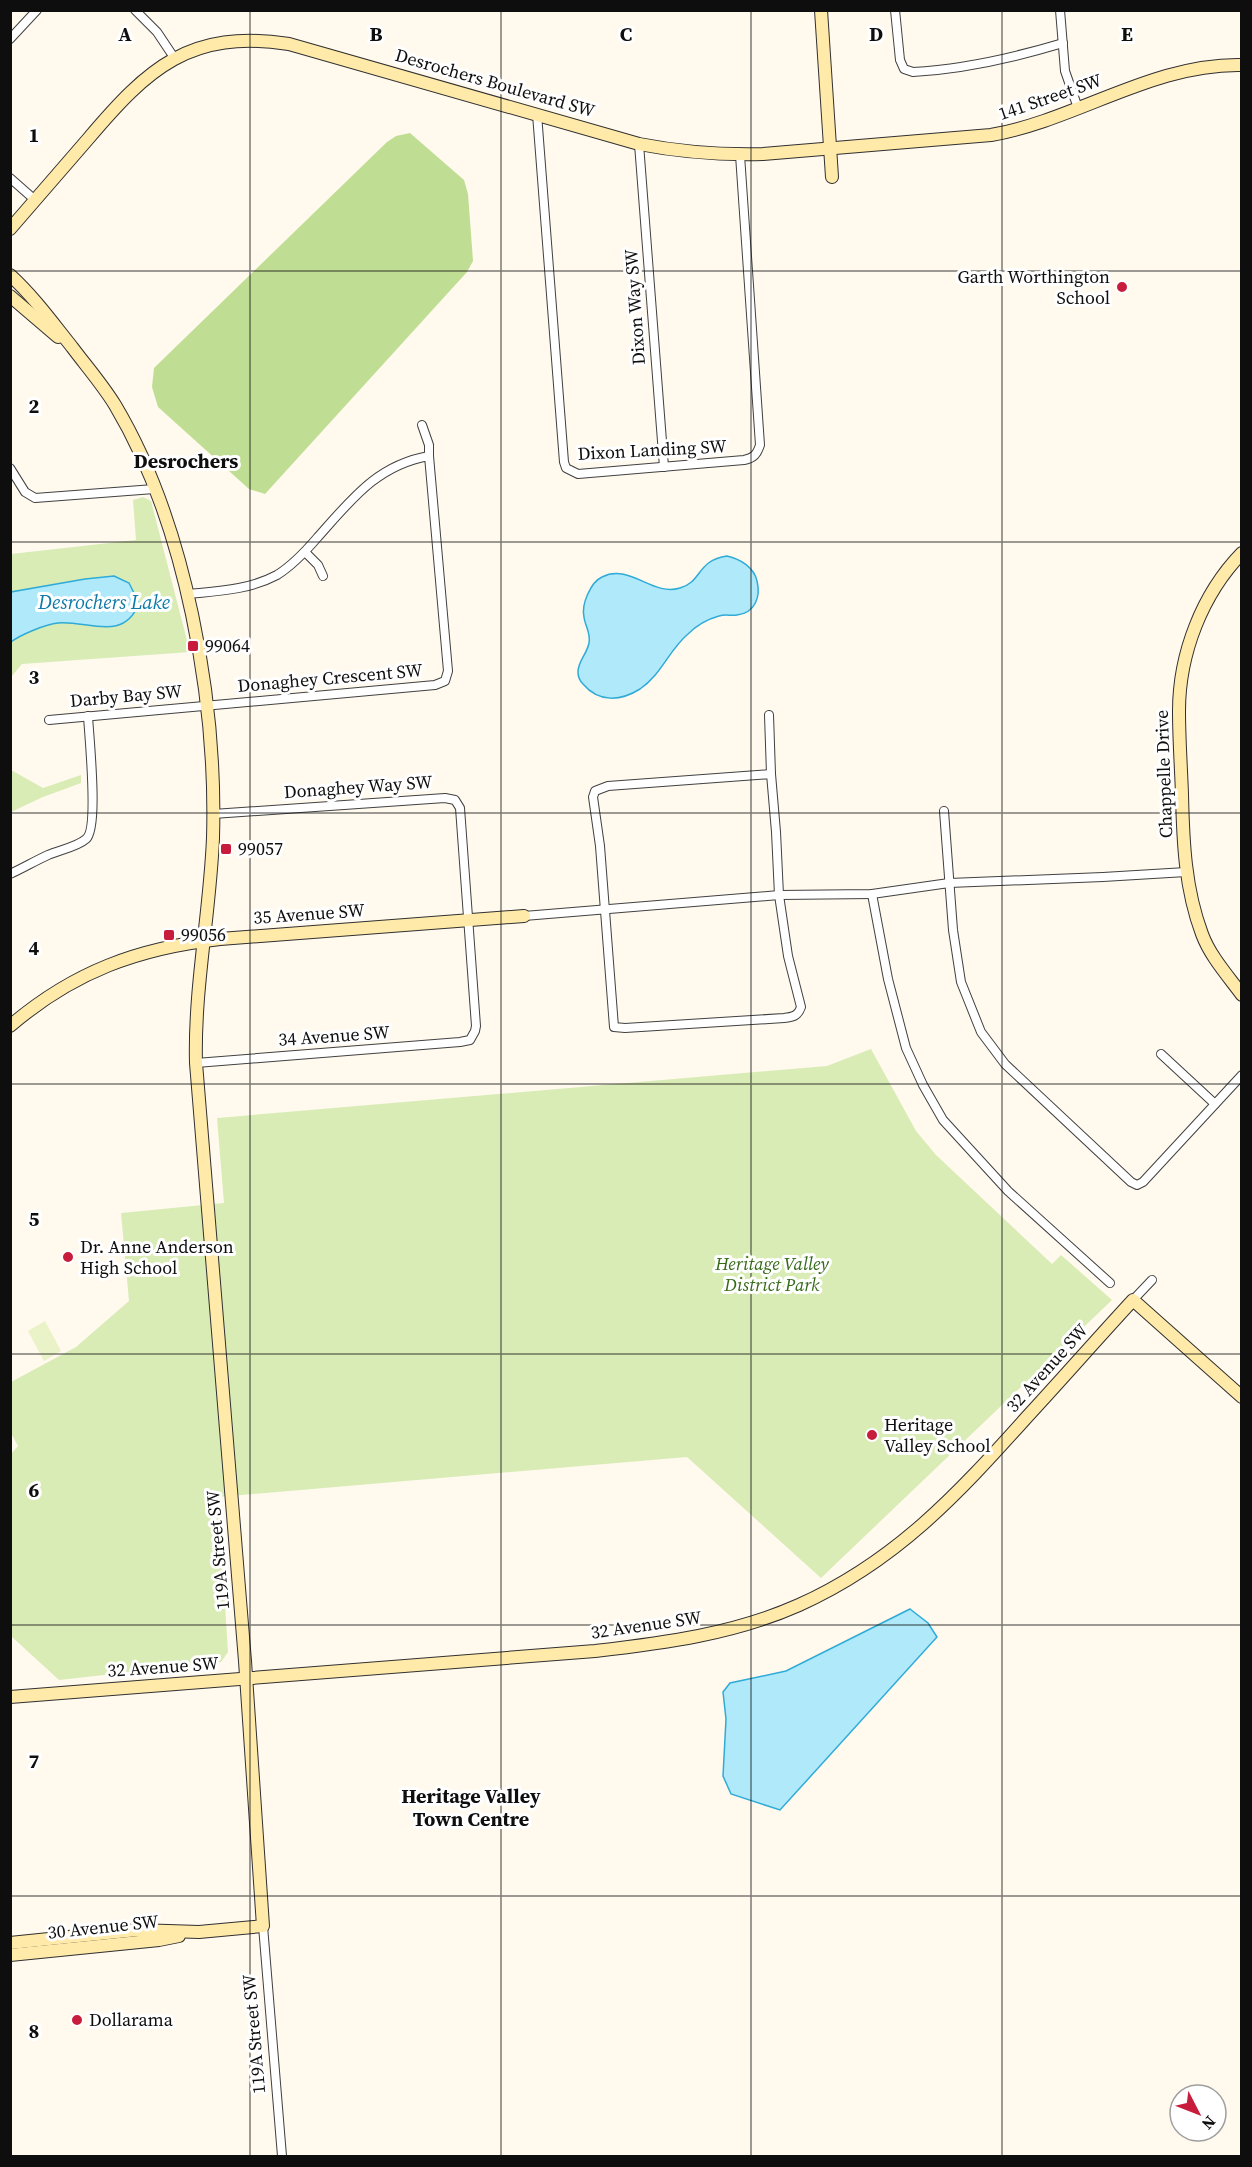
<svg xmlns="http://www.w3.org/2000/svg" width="1252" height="2167" viewBox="0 0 1252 2167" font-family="'Source Serif 4',serif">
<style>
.green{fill:#d9ecb5}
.forest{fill:#bfde93}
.pitch{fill:#eaf3c7}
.water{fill:#afe9fa;stroke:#30abd7;stroke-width:1.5}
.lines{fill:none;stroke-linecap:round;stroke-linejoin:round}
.street-casing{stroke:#414141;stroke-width:10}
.secondary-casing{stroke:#303030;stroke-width:14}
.street{stroke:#fff;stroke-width:8}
.secondary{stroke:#ffeaa9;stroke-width:12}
.grid{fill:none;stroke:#0e0e0e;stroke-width:1.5;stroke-opacity:0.55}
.poi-dot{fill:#c71c3c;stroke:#fff;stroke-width:2}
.labels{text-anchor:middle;stroke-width:6;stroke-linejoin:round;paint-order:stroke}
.street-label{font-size:18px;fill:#0e0e0e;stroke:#fff}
.poi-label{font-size:18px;fill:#0e0e0e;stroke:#fff;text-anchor:start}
.park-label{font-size:18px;font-style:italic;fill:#356a19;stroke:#fff}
.neighbourhood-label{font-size:20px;font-weight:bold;fill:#0e0e0e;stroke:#fff}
.water-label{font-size:20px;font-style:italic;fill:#0e7aa8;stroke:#fff}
.grid-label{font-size:20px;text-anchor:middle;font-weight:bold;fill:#0e0e0e;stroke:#fff;stroke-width:6;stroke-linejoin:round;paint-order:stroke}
</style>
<rect width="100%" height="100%" fill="#fff9ee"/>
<g class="green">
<polygon points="143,497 151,501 190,652 22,664 11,677 11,554 136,540 133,500"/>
<polygon points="11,770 43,788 81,775 81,783 43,797 11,812"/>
<polygon points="871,1049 916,1131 936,1155 1052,1264 1061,1255 1112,1300 821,1578 687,1457 218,1497 228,1652 221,1662 59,1680 11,1636 10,1455 18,1446 11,1433 11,1382 76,1347 129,1301 121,1213 224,1203 217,1118 827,1066"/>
</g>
<polygon class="forest" points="410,133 464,180 468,194 473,261 467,272 265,494 249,489 158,407 152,387 154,368 387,142 396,136"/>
<polygon class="pitch" points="45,1321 61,1351 44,1361 28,1331"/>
<g class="water">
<path d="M 727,556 C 740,559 754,567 757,581 C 761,597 755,613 737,615 C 731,616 725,614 719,616 C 708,619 696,626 688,634 C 669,650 661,675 640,689 C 621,701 599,703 583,684 C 580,681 578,677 578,672 C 578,661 587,654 589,643 C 591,633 585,626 584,617 C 581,604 591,582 602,577 C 630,563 653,597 680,588 C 702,582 697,560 727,556 Z"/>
<path d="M 114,576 L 129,583 L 139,603 C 124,643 87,620 58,623 C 46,624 20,635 11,642 L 11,592 L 85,579 Z"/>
<polygon points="910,1609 928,1623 937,1637 780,1810 731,1794 723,1776 726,1719 723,1692 730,1683 786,1671"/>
</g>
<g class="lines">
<defs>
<g id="street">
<polyline points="135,10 157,32 175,59"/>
<path d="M 895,10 L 900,60 L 904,69 L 913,72 C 965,69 1013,58 1063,43"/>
<polyline points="1060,10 1065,71 1078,108"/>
<polyline points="10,39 37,10"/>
<path d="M 537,114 L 564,462 L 566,468 L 578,474 L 744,460 C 754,458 757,454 760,445 L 740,155"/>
<polyline points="639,144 664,467"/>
<polyline points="10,178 35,200"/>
<polyline points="422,425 429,445 429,456"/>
<polyline points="10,468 25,492 35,498 154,489"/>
<polyline points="305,552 318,565 323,576"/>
<polyline points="769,715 771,774"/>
<path d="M 49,720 L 435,685 L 445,681 L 448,671 L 429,456 C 377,465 351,500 317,538 C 305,552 293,565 277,575 C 249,590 218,591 188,594"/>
<path d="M 771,774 L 776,832 L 779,895 L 788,956 L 801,1007 C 798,1016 793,1017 784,1018 L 625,1028 L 614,1027 L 600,846 L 593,797 L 595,791 L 608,786 Z"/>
<polyline points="944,811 953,930 961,982 981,1032 1005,1064 1131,1182 1137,1185 1143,1182 1242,1075"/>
<path d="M 10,874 C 23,868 35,861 48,855 C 59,850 77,847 86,839 C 99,829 89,736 88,716"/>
<polyline points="872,894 888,979 906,1048 923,1085 943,1120 1008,1191 1110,1283"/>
<polyline points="524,916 779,895 872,894 949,883 1103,877 1186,872"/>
<polyline points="1161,1054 1215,1104"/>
<polyline points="196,1063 460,1042 470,1040 475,1031 476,1026 460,808 455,800 445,798 213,814"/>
<polyline points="1133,1300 1152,1280"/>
<polyline points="263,1926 282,2156"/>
</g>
<g id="secondary">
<polyline points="821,10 832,177"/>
<path d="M 10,229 C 36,199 62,169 88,139 C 148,68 190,29 289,44 L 639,144 C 680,152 721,155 763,154 L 991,135 C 1077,120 1153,63 1242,65"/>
<path d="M 10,275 C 34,297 52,322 72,347 C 87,367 102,384 115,405 C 186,524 217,701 213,838 C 210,913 194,988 196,1063 L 245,1661 L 263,1926 L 199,1932 L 137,1930 L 10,1943"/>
<polyline points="10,296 58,337"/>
<path d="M 1242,553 C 1202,594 1179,654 1179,711 C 1179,739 1181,766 1182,794 C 1183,841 1185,889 1202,934 C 1210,956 1228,976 1242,995"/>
<path d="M 10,1026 C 73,972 138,948 220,939 L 524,916"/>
<path d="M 10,1697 L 595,1651 C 665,1643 734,1634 799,1605 C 895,1562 957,1495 1026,1418 C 1062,1379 1097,1339 1133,1300 L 1242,1397"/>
<polyline points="10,1955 159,1940 179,1936"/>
</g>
</defs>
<use href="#street" class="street-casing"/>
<use href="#secondary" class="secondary-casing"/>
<use href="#street" class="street"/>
<use href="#secondary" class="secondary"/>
</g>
<path class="grid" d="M 250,10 L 250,2156M 501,10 L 501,2156M 751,10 L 751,2156M 1002,10 L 1002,2156M 10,271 L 1242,271M 10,542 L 1242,542M 10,813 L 1242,813M 10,1084 L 1242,1084M 10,1354 L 1242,1354M 10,1625 L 1242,1625M 10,1896 L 1242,1896"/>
<g class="poi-dot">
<circle cx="1122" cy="287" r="6"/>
<rect x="187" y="640" width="12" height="12" rx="3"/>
<rect x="220" y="843" width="12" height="12" rx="3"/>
<rect x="163" y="929" width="12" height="12" rx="3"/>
<circle cx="68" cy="1257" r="6"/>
<circle cx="872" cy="1435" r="6"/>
<circle cx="77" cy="2020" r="6"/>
</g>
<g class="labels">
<g class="street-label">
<text transform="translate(495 83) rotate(16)" y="6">Desrochers Boulevard SW</text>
<text transform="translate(1050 97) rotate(-19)" y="6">141 Street SW</text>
<text transform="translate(635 307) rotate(-94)" y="6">Dixon Way SW</text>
<text transform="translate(652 450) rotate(-3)" y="6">Dixon Landing SW</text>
<text transform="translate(330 678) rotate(-5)" y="6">Donaghey Crescent SW</text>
<text transform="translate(126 696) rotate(-5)" y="6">Darby Bay SW</text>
<text transform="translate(1164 774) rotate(-92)" y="6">Chappelle Drive</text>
<text transform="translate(358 787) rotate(-4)" y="6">Donaghey Way SW</text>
<text transform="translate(309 914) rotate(-4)" y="6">35 Avenue SW</text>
<text transform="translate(334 1036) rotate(-4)" y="6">34 Avenue SW</text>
<text transform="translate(1047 1368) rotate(-48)" y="6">32 Avenue SW</text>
<text transform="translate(218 1550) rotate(-95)" y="6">119A Street SW</text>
<text transform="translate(646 1625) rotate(-8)" y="6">32 Avenue SW</text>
<text transform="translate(163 1667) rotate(-4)" y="6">32 Avenue SW</text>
<text transform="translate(103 1927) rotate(-6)" y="6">30 Avenue SW</text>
<text transform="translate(254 2034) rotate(-95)" y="6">119A Street SW</text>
</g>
<g class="poi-label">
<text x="1110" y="283" text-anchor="end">Garth Worthington<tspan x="1110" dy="21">School</tspan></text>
<text x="205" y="652">99064</text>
<text x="238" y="855">99057</text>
<text x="181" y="941">99056</text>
<text x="80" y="1253">Dr. Anne Anderson<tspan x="80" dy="21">High School</tspan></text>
<text x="884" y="1431">Heritage<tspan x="884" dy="21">Valley School</tspan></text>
<text x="89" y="2026">Dollarama</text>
</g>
<g class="park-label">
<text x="772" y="1270">Heritage Valley<tspan x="772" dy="21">District Park</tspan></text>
</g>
<g class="neighbourhood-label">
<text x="186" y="468">Desrochers</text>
<text x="471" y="1803">Heritage Valley<tspan x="471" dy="23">Town Centre</tspan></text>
</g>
<g class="water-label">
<text x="104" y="609">Desrochers Lake</text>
</g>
</g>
<g class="grid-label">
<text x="125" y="41">A</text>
<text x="376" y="41">B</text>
<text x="626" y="41">C</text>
<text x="876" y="41">D</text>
<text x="1127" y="41">E</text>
<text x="34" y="142">1</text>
<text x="34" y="413">2</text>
<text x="34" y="684">3</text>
<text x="34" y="955">4</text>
<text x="34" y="1226">5</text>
<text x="34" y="1497">6</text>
<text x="34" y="1768">7</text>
<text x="34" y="2038">8</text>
</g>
<rect width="1252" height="2167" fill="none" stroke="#0e0e0e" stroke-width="24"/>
<g transform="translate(1198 2113) rotate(132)"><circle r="28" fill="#ffffff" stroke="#9f9f9f" stroke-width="1.5"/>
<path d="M0-4.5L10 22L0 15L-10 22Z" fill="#c71c3c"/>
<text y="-9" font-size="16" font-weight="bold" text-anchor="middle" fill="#0e0e0e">N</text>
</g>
</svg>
